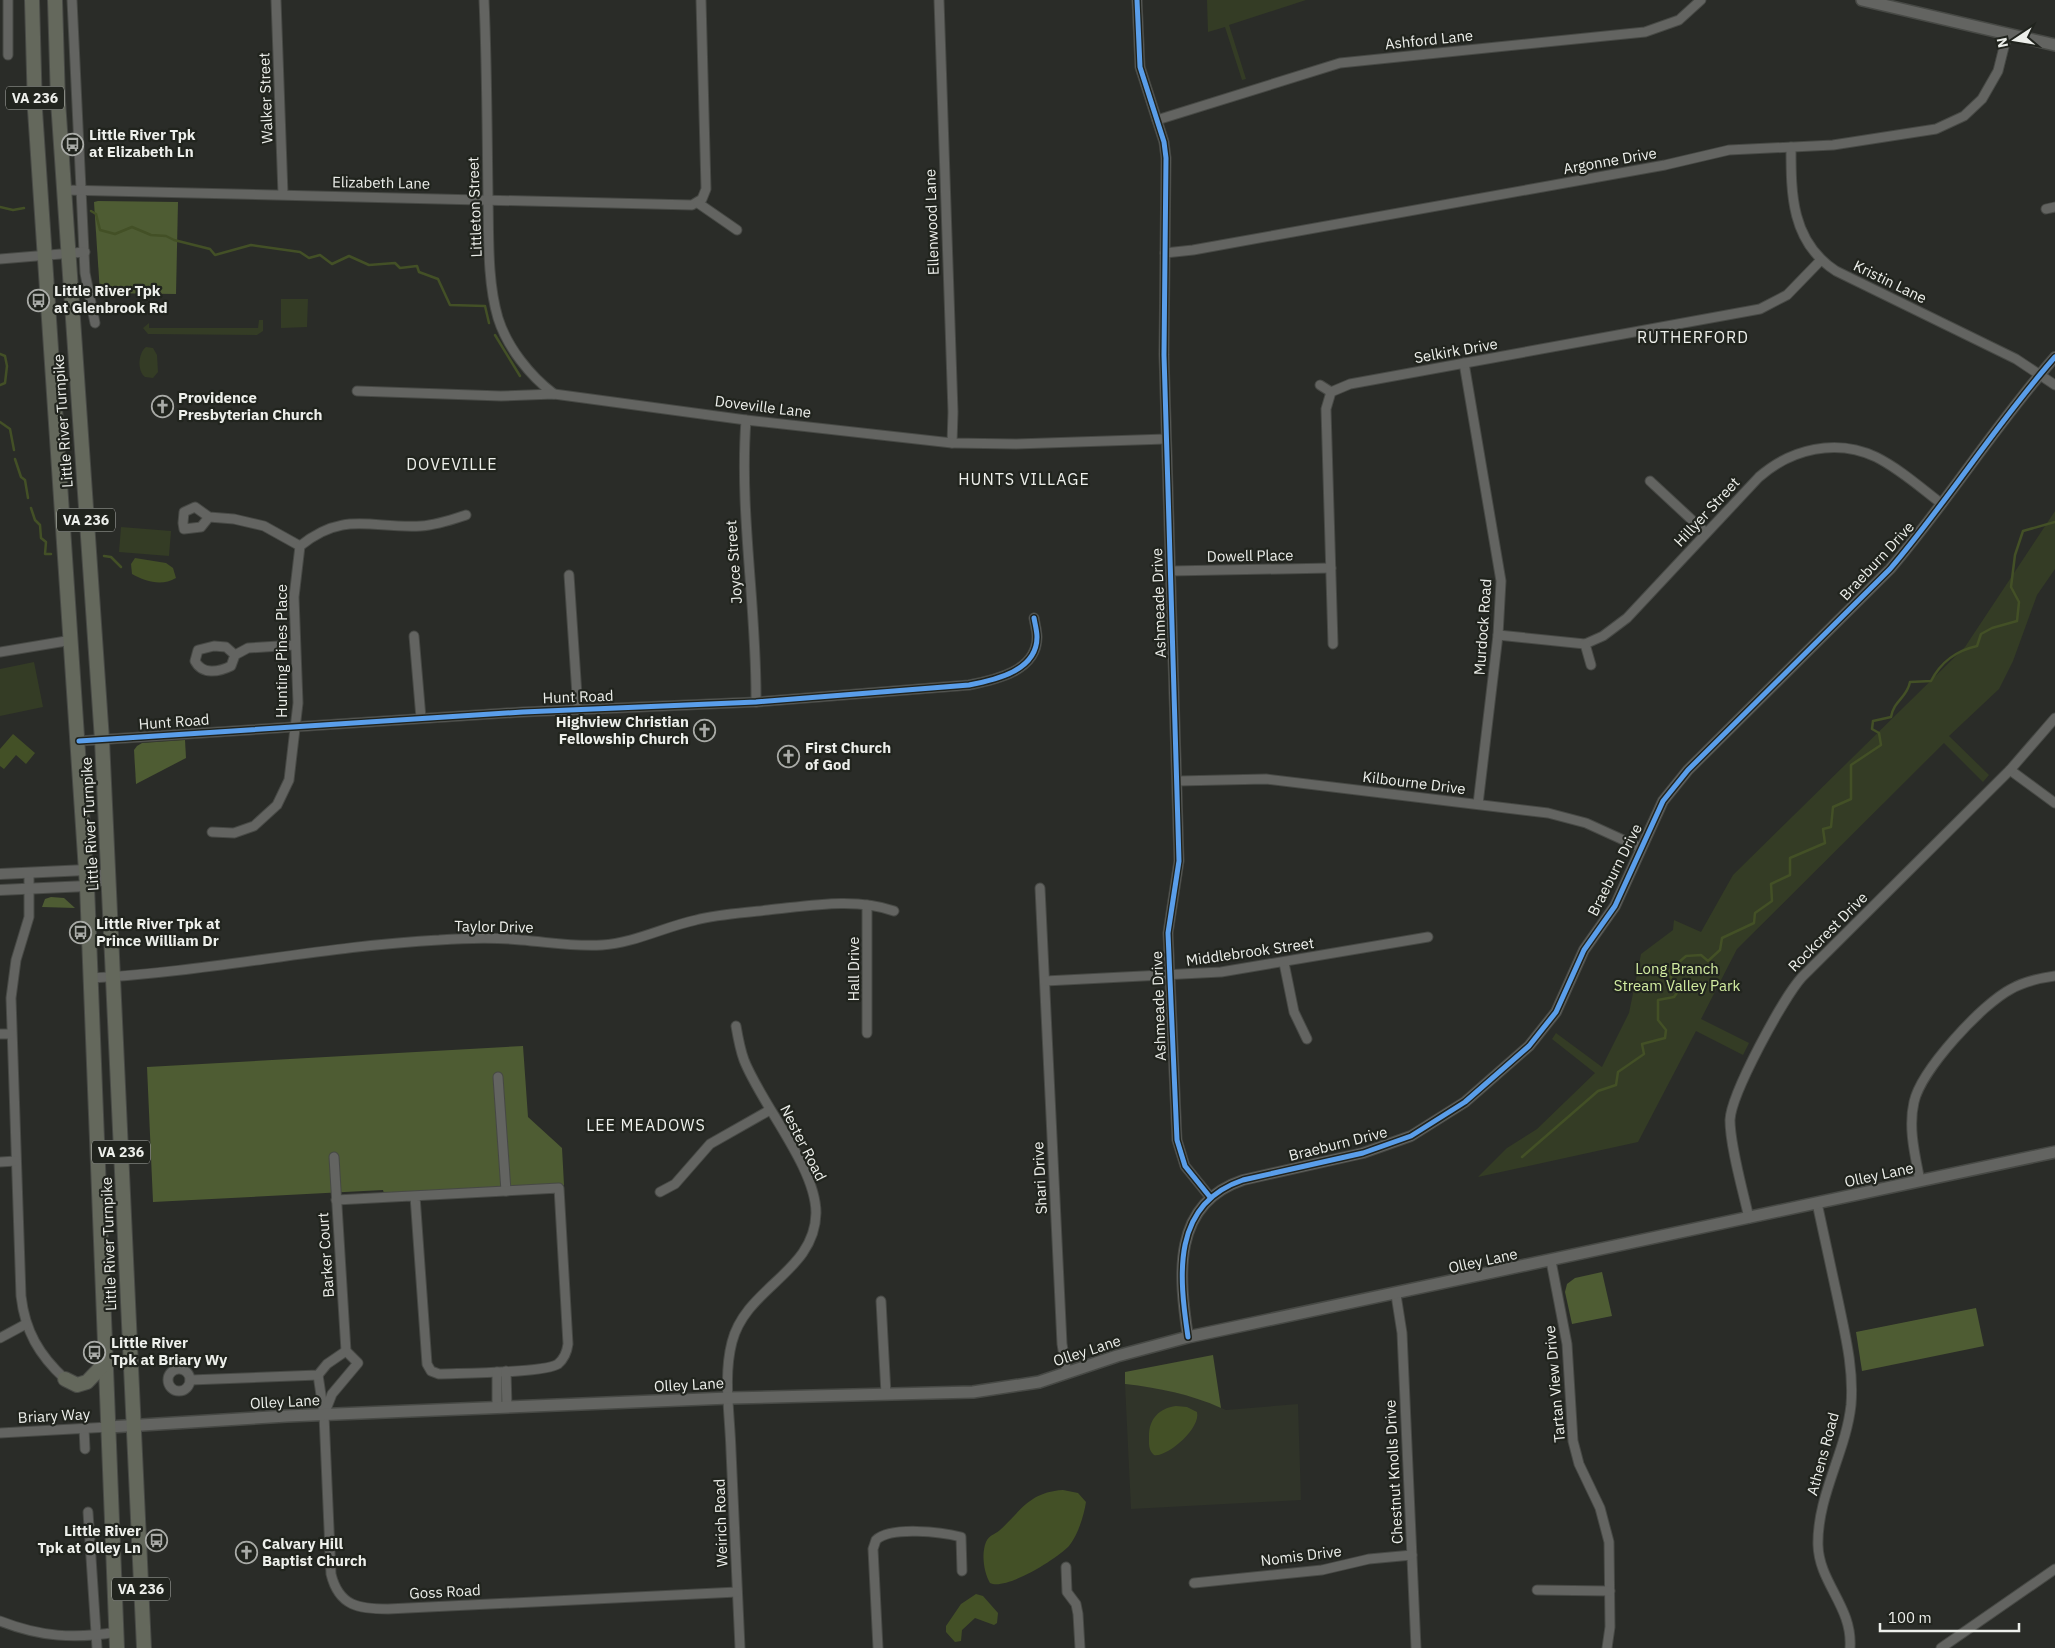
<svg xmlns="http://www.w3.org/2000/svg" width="2055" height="1648" viewBox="0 0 2055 1648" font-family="'IBM Plex Sans',sans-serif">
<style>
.built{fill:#303429}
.green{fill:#343c25}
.forest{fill:#4e5c33}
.water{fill:#435026}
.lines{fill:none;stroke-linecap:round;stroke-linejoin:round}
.stream{stroke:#435026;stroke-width:2.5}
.minor-casing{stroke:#474945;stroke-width:11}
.tertiary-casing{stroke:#474945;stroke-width:12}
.secondary-casing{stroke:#474945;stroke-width:14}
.primary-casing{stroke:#474945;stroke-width:16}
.minor{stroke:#636461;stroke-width:9}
.tertiary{stroke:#636461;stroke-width:10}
.secondary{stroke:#636461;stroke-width:11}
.primary{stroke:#64685c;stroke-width:14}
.cycleway-casing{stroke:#21241e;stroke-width:8}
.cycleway{stroke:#5a9eea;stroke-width:5}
.labels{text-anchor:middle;stroke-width:4.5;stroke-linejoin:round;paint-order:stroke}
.shield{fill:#21241e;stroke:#b0b2ae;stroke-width:1}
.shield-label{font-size:14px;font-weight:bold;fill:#edefeb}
.street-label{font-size:15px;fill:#edefeb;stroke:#21241e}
.poi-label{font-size:15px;font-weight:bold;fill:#edefeb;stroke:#21241e;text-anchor:start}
.park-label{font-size:15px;fill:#d2eca1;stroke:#21241e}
.neighbourhood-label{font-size:16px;letter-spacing:1px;fill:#edefeb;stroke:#21241e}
</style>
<rect width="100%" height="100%" fill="#2a2c28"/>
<polygon class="built" points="1125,1384 1158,1388 1198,1398 1226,1410 1298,1404 1301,1500 1131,1509"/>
<g class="green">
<polygon points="1207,0 1306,0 1229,25 1246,79 1242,80 1225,27 1208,32"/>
<polygon points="281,299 308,299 307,327 281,328"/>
<polygon points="259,320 263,320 263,331 257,335 148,334 143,328 149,323 149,328 258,328"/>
<path d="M 146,347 L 153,348 L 157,355 L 158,372 L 153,378 L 145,377 C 137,371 138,353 146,347 Z"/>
<polygon points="2055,511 2055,569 2037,595 2013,661 1999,689 1949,736 1989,775 1983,782 1944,743 1737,949 1701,1019 1749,1043 1743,1055 1696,1031 1638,1142 1478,1177 1507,1148 1537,1129 1595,1073 1552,1039 1556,1033 1602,1067 1629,1013 1641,954 1673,930 1674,920 1701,932 1733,875 1965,647"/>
<polygon points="121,527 171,531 169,556 119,552"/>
<polygon points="34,662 43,707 0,716 0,669"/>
</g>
<g class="forest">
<polygon points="98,201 178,202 176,294 100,293 94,202"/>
<polygon points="185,740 186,758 136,784 134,750 137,746 142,743"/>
<polygon points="51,897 64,898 75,908 42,907 45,899"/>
<polygon points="523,1046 528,1117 562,1148 564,1185 385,1197 383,1190 153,1202 147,1067"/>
<polygon points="1602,1272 1612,1316 1572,1324 1565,1292 1567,1284 1575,1278"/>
<polygon points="1976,1308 1984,1346 1862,1371 1856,1332"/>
<path d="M 1213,1355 L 1221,1408 C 1190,1394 1159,1388 1125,1384 L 1125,1372 Z"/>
</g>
<g class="water">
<path d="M 135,558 L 166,563 L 173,568 L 176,578 C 161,587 145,581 132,574 L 131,564 Z"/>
<polygon points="13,734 35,753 26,764 16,755 4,769 0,766 0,749"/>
<path d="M 1176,1406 L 1187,1407 L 1197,1412 C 1201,1429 1166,1458 1154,1455 C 1148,1450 1149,1443 1149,1436 C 1149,1419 1159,1408 1176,1406 Z"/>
<path d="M 1063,1490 L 1078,1493 L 1086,1502 C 1084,1515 1078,1535 1069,1546 C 1058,1558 1006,1591 990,1583 C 984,1573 981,1554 986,1542 C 989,1535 994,1535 1000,1530 C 1021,1511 1029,1492 1063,1490 Z"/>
<polygon points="976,1594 983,1596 998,1613 997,1623 994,1625 975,1618 962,1630 961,1641 955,1642 946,1632 946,1626 961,1604"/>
</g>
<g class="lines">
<g class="stream">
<polyline points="0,207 13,210 24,208"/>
<polyline points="91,211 96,214 100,230 115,234 132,227 151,235 166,236 174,240 210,249 215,255 251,245 300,252 309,258 320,255 332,264 349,256 369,265 395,263 400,268 417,266 419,272 438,279 450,305 485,306 489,323"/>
<polyline points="495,335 520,376"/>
<polyline points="0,354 5,356 7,366 5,383 0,385"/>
<polyline points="0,422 10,429 14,450"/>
<polyline points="15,459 21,477 25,480 28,498"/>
<polyline points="31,508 35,520 40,525 41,538 46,542 45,554 51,554"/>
<polyline points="104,556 111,557 121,567"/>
<path d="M 1522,1157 L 1598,1091 L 1616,1085 L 1618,1072 L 1644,1054 L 1642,1044 L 1665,1038 L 1666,1030 L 1658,1020 L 1658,1000 L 1674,997 L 1681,987 L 1672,980 L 1669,971 L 1686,956 L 1701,955 L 1708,961 L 1720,950 L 1722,938 L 1754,923 L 1755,913 L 1772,901 L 1771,884 L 1790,875 L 1790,858 L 1825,843 L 1823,829 L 1831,827 L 1833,807 L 1851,799 L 1851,765 L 1881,745 L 1879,733 L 1872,729 L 1873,721 L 1891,717 C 1894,700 1907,698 1910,682 L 1931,681 C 1941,662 1955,651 1977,646 L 1981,634 L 1992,628 L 2017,621 L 2019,602 L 2011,587 L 2015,555 L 2023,531 L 2055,522"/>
</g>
<defs>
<g id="minor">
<polyline points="8,0 8,55"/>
<polyline points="72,0 85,273 95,323"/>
<polyline points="276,0 283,194"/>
<path d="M 484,0 C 487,66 487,132 488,197 C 489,236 487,281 498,318 C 507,347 530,376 554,394"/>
<polyline points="939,0 953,412 952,443"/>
<polyline points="1137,0 1140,67 1164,142 1166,158 1164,355 1179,861 1168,933 1177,1140 1185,1166 1210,1197"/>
<polyline points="1157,120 1340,63 1645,32 1679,20 1701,0"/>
<path d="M 1791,147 C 1791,194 1791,242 1836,271 L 2016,359 L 2055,385"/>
<polyline points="64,190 692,205 702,199 706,189 701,0"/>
<polyline points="698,203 737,230"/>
<polyline points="2046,209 2055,207"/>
<polyline points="1165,253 1193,250 1665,165 1729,150 1833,145 1936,129 1964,116 1982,99 1998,71 2007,35"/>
<polyline points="0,259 85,252"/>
<polyline points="1464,363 1501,581 1498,635 1478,804"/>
<polyline points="1320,385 1331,392"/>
<polyline points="357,391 501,396 554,394 746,420 952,443 1016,444 1166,439"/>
<path d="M 746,420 C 739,514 757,608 756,702"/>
<polyline points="1650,481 1706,533"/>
<polyline points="209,517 201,527 184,529 183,523 184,512 195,507 209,517 234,519 264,526 300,546"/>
<polyline points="1170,571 1331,568"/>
<polyline points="569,575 578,710"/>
<path d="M 1498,635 L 1585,644 L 1603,636 L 1627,618 L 1759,477 C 1791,449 1836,438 1876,457 C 1900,469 1921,488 1942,504"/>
<polyline points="414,636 421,718"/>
<polyline points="1333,644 1326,409 1331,392 1350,384 1760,309 1787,295 1820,261"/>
<polyline points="1585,644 1591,665"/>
<polyline points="0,652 72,640"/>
<path d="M 235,655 L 231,666 C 219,672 202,675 195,661 L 198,650 L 214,646 L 226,647 L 235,655 L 248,648 L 295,645"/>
<path d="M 79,741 L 523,712 L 756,702 L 969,685 C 995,680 1037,671 1037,637 C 1037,631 1035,624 1034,618"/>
<polyline points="2010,770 2055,803"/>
<polyline points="1178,781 1266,779 1548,813 1586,823 1641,848"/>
<path d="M 212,832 L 234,833 L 254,826 L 277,805 L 289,780 L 298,703 L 294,597 L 300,546 C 344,510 372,529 421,526 C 437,525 451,520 466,515"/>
<path d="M 29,873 L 29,917 L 16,960 L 11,998 L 21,1296 C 25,1331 39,1355 65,1379"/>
<polyline points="1040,888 1062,1344 1067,1373"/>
<polyline points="867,905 867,1033"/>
<polyline points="1284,963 1294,1012 1307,1039"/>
<path d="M 91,978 C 208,972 323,946 439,940 C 466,938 494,937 521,940 C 548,942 574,947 602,945 C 634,943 664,927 696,920 C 719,914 744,913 768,910 C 808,906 855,897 894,911"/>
<polyline points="1045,981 1221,972 1428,937"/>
<path d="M 736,1026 C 738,1038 740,1049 744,1060 C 761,1104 816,1167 816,1213 C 815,1272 746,1287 732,1342 C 723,1376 730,1416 731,1451 C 734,1517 737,1582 740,1648"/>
<polyline points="0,1034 11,1034"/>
<polyline points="498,1077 506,1191"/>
<polyline points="0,1162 16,1161"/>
<path d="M 1920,1181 C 1915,1155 1908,1128 1914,1102 C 1921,1070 1982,1004 2011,989 C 2025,981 2040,978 2055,976"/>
<polyline points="660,1192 675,1184 710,1144 770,1110"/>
<path d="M 336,1200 L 559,1188 L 568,1344 C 567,1352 565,1358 558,1364 C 545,1373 460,1373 439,1374 L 431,1371 L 427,1364 L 415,1196"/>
<path d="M 1817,1203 C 1824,1235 1831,1268 1838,1300 C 1845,1334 1854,1369 1851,1405 C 1846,1452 1817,1496 1818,1545 C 1819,1583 1853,1607 1850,1648"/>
<path d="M 1749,1218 C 1743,1191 1730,1146 1730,1120 C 1731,1094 1783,998 1802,977 L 2010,770 L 2055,718"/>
<polyline points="1551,1261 1567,1344 1573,1441 1579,1464 1600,1508 1609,1542 1610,1627 1607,1648"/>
<polyline points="1396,1295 1402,1333 1416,1648"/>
<polyline points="881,1301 886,1394"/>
<polyline points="0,1338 26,1324"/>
<circle cx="179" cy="1380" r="11"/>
<polyline points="506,1371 507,1407"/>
<polyline points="497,1372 497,1408"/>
<path d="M 318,1375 L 324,1415 L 331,1574 C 339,1607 360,1609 388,1609 L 737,1592"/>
<polyline points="190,1380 318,1375 327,1364 346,1351"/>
<polyline points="325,1412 332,1394 358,1363 346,1351 334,1157"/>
<polyline points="84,1428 85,1449"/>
<polyline points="0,1433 109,1427"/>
<polyline points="88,1512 97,1648"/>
<polyline points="1066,1567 1067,1592 1076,1604 1078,1614 1080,1648"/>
<polyline points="1194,1583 1322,1570 1369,1559 1412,1555"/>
<polyline points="1537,1590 1610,1591"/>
<path d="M 0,1621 C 41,1637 74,1639 117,1632"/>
<path d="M 878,1648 L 873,1549 L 876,1540 C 891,1526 942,1532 961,1537 L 962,1571"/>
<polyline points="1941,1648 2055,1569"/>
</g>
<g id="tertiary">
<polyline points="0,874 86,870 108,878"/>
<polyline points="0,890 87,886 108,878"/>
<path d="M 1188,1337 C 1179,1276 1171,1204 1243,1180 L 1363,1153 L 1411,1136 L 1465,1102 L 1529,1046 L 1556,1012 L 1584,950 L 1615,906 L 1663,801 L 1688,770 L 1890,569 C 1948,501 1996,424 2055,357"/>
</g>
<g id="secondary">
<polyline points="1862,0 2055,45"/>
<polyline points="109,1427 287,1416 729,1398 973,1392 1039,1382 1117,1356 1188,1337 2055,1152"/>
</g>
<g id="primary">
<polyline points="32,0 35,110 87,886 117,1648"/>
<polyline points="55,0 58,101 102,740 144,1648"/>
<polyline points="65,1379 77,1385 87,1382 105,1363"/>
</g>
</defs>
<use href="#minor" class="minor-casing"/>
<use href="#tertiary" class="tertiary-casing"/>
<use href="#secondary" class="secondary-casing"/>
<use href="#primary" class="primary-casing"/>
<use href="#minor" class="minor"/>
<use href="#tertiary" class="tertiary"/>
<use href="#secondary" class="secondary"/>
<use href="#primary" class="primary"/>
<defs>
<g id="cycleway">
<polyline points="1137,0 1140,67 1164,142 1166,158 1164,355 1179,861 1168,933 1177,1140 1185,1166 1210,1197"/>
<path d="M 79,741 L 523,712 L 756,702 L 969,685 C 995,680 1037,671 1037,637 C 1037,631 1035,624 1034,618"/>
<path d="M 1188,1337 C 1179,1276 1171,1204 1243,1180 L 1363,1153 L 1411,1136 L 1465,1102 L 1529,1046 L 1556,1012 L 1584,950 L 1615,906 L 1663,801 L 1688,770 L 1890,569 C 1948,501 1996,424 2055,357"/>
</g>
</defs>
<use href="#cycleway" class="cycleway-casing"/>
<use href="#cycleway" class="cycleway"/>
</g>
<defs>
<symbol id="bus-ring" viewBox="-11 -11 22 22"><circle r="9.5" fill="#21241e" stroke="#a9aba7" stroke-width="1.5"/><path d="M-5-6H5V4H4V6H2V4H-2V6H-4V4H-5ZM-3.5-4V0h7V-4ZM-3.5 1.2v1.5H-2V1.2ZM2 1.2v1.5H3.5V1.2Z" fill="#a9aba7"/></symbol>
<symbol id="church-ring" viewBox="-11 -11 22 22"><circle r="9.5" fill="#21241e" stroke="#a9aba7" stroke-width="1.5"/><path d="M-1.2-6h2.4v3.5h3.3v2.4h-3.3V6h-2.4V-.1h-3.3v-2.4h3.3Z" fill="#a9aba7"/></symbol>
</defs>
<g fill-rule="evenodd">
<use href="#bus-ring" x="60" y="132" width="25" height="25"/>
<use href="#bus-ring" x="26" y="288" width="25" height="25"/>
<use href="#church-ring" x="150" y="394" width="25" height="25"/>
<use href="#church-ring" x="692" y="718" width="25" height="25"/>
<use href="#church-ring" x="776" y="744" width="25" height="25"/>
<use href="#bus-ring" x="68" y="920" width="25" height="25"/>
<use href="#bus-ring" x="82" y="1340" width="25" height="25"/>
<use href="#bus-ring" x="144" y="1528" width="25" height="25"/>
<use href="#church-ring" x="234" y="1540" width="25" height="25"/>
</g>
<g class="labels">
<g class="shield">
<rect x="6" y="86.5" width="58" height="23" rx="4"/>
<rect x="57" y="508.5" width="58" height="23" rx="4"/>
<rect x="92" y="1140.5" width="58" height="23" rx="4"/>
<rect x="112" y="1577.5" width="58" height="23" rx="4"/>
</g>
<g class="shield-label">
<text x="35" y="103">VA 236</text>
<text x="86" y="525">VA 236</text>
<text x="121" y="1157">VA 236</text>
<text x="141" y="1594">VA 236</text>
</g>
<g class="street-label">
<text transform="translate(1429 40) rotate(-6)" y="5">Ashford Lane</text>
<text transform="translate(266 98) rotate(-92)" y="5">Walker Street</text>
<text transform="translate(1610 161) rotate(-10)" y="5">Argonne Drive</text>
<text transform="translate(381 183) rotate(1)" y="5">Elizabeth Lane</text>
<text transform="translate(475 207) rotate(-92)" y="5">Littleton Street</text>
<text transform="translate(932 222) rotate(-92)" y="5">Ellenwood Lane</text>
<text transform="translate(1890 282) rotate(26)" y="5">Kristin Lane</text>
<text transform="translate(1456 351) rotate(-10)" y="5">Selkirk Drive</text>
<text transform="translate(763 407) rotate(7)" y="5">Doveville Lane</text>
<text transform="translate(63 421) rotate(-94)" y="5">Little River Turnpike</text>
<text transform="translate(1707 512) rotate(-47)" y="5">Hillyer Street</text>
<text transform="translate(1250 556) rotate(-1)" y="5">Dowell Place</text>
<text transform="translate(1877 561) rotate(-47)" y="5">Braeburn Drive</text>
<text transform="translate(734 562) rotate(-94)" y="5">Joyce Street</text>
<text transform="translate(1159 603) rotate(-92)" y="5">Ashmeade Drive</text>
<text transform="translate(1483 627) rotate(-86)" y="5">Murdock Road</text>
<text transform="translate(282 651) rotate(-90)" y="5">Hunting Pines Place</text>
<text transform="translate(578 697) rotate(-2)" y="5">Hunt Road</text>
<text transform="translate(174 722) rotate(-4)" y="5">Hunt Road</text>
<text transform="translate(1414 783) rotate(7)" y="5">Kilbourne Drive</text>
<text transform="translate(90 824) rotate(-93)" y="5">Little River Turnpike</text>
<text transform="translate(1615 870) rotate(-63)" y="5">Braeburn Drive</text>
<text transform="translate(494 927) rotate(1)" y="5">Taylor Drive</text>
<text transform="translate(1828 932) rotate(-45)" y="5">Rockcrest Drive</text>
<text transform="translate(1250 952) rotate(-8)" y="5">Middlebrook Street</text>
<text transform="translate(854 969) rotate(-90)" y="5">Hall Drive</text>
<text transform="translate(1159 1006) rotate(-92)" y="5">Ashmeade Drive</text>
<text transform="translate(803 1143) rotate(63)" y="5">Nester Road</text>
<text transform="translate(1338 1144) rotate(-14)" y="5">Braeburn Drive</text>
<text transform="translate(1879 1175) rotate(-12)" y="5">Olley Lane</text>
<text transform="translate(1040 1178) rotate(-93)" y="5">Shari Drive</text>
<text transform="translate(109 1244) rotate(-92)" y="5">Little River Turnpike</text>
<text transform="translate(326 1255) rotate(-94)" y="5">Barker Court</text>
<text transform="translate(1483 1261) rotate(-12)" y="5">Olley Lane</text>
<text transform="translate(1087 1351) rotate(-18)" y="5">Olley Lane</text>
<text transform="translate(1555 1384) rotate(-95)" y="5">Tartan View Drive</text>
<text transform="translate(689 1385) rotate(-3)" y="5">Olley Lane</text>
<text transform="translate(285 1402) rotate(-3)" y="5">Olley Lane</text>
<text transform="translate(54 1416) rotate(-3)" y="5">Briary Way</text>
<text transform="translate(1823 1454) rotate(-75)" y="5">Athens Road</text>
<text transform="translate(1394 1472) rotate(-93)" y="5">Chestnut Knolls Drive</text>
<text transform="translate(721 1523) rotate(-92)" y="5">Weirich Road</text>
<text transform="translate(1301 1556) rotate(-7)" y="5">Nomis Drive</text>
<text transform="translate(445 1592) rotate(-3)" y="5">Goss Road</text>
</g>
<g class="poi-label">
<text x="89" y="140">Little River Tpk<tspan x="89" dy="17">at Elizabeth Ln</tspan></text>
<text x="54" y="296">Little River Tpk<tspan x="54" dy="17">at Glenbrook Rd</tspan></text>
<text x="178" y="403">Providence<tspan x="178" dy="17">Presbyterian Church</tspan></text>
<text x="689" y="727" text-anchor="end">Highview Christian<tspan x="689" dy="17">Fellowship Church</tspan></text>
<text x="805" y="753">First Church<tspan x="805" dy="17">of God</tspan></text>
<text x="96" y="929">Little River Tpk at<tspan x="96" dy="17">Prince William Dr</tspan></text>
<text x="111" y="1348">Little River<tspan x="111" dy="17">Tpk at Briary Wy</tspan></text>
<text x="141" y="1536" text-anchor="end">Little River<tspan x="141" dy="17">Tpk at Olley Ln</tspan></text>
<text x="262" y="1549">Calvary Hill<tspan x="262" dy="17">Baptist Church</tspan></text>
</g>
<g class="park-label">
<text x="1677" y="974">Long Branch<tspan x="1677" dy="17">Stream Valley Park</tspan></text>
</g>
<g class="neighbourhood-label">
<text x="1693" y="343">RUTHERFORD</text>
<text x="452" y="470">DOVEVILLE</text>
<text x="1024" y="485">HUNTS VILLAGE</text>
<text x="646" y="1131">LEE MEADOWS</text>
</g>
</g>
<g transform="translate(2015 40) rotate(258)" stroke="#21241e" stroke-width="4" paint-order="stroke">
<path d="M0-4L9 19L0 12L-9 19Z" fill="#edefeb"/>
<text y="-8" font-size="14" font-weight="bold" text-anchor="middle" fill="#edefeb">N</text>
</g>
<path d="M1880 1623v8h139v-8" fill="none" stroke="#edefeb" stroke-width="2.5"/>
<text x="1888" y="1623" font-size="15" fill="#edefeb" stroke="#21241e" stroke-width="4" paint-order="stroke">100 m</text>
</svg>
